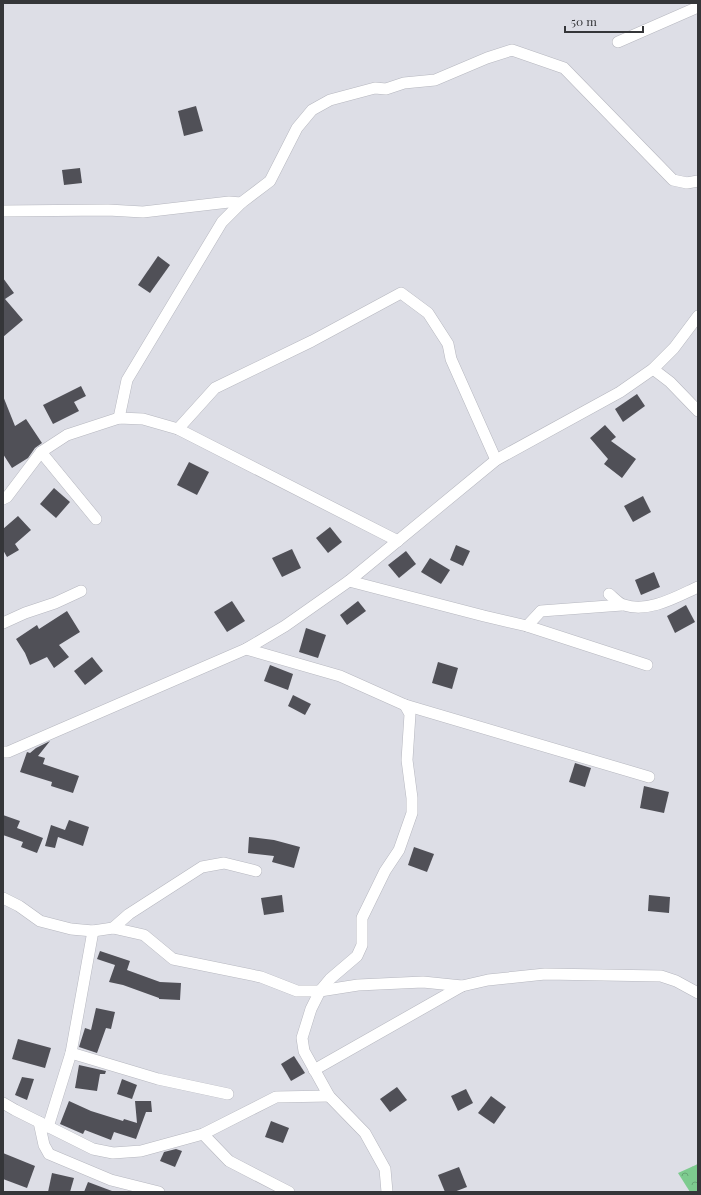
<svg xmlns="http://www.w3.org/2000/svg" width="701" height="1195" viewBox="0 0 701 1195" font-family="'Playfair Display',serif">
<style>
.forest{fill:url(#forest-crowns)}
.building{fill:#505057}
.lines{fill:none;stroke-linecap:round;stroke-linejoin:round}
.minor-casing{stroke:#b6b7bf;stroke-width:12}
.minor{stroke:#fff;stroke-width:11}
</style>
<defs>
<pattern id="forest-crowns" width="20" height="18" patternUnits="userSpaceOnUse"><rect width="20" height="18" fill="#7dcb8f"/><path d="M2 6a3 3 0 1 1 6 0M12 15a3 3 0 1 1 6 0" fill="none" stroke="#67a676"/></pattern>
</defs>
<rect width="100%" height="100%" fill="#dddee6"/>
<polygon class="forest" points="698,1164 698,1192 690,1192 678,1173"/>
<g class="building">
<polygon points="196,106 203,131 184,136 178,111"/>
<polygon points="80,168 82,183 64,185 62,170"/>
<polygon points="158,256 170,265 150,293 138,285"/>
<polygon points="3,278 14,293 5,299 23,320 3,337"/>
<polygon points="81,386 86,396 74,402 79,411 53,424 43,405"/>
<polygon points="637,394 645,406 623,422 615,409"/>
<polygon points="3,396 15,426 26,419 42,443 35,448 28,458 12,468 3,454"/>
<polygon points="605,425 616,437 611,441 636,459 622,478 604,464 608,459 590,438"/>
<polygon points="189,462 209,472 197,495 177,485"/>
<polygon points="54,488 70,502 56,518 40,504"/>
<polygon points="643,496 651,512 633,522 624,506"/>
<polygon points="18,516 31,530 15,544 19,550 7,557 3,550 3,529"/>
<polygon points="330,527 342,542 328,553 316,538"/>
<polygon points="456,545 470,551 463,566 450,560"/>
<polygon points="292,549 301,568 282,577 272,558"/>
<polygon points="406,551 416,564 399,578 388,565"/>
<polygon points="430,558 450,570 441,584 421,572"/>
<polygon points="654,572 660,587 641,595 635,580"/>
<polygon points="232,601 245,621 227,632 214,612"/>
<polygon points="358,601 366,611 347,625 340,615"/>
<polygon points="686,605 695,622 675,633 667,616"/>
<polygon points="67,611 80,632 59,645 69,657 54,668 47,657 30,665 25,653 16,639 37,625 39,629"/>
<polygon points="306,628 326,635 318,658 299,652"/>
<polygon points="92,657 103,671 85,685 74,671"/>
<polygon points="438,662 458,668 452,689 432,683"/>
<polygon points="270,665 293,674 288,690 264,681"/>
<polygon points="293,695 311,704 305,715 288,706"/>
<polygon points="50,741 38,756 45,758 43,764 79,776 73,793 51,786 52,782 20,772 27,752 30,753 36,748"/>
<polygon points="575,763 591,768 585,787 569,782"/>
<polygon points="644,786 669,792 664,813 640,808"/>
<polygon points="3,815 20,821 17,828 43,838 37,853 21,847 23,842 3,835"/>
<polygon points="69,820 89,827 83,846 58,837 55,848 45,846 51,825 65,830"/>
<polygon points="249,837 274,840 300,847 294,868 272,862 274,856 248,853"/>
<polygon points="414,847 434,854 427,872 408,865"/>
<polygon points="282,895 284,912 264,915 261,898"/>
<polygon points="649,895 670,897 669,913 648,911"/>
<polygon points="100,951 130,961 127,970 160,982 181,983 180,1000 159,999 159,998 123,985 109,982 115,965 97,959"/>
<polygon points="96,1008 115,1012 111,1029 106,1028 97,1053 79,1047 85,1028 91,1030"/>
<polygon points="18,1039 51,1048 45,1068 12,1059"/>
<polygon points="294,1056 305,1073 291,1081 281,1064"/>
<polygon points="79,1065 106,1071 105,1074 100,1074 97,1091 75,1088"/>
<polygon points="22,1077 34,1079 27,1100 15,1095"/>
<polygon points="122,1079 137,1085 132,1099 117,1094"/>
<polygon points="397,1087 407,1100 390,1112 380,1099"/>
<polygon points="466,1089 473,1103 458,1111 451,1096"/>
<polygon points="491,1096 506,1107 494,1124 478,1113"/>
<polygon points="69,1101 91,1111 123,1121 124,1119 137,1123 135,1101 151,1101 152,1112 146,1112 136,1139 114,1132 111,1140 85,1130 83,1134 60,1124"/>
<polygon points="271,1121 289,1128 283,1143 265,1137"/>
<polygon points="176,1149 182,1151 175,1167 160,1161 164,1152"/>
<polygon points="3,1153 35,1166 27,1188 3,1179"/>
<polygon points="459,1167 467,1187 454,1192 445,1192 438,1175"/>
<polygon points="52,1173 74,1178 70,1192 48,1192"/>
<polygon points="88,1182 112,1191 111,1192 84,1192"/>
</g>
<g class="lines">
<defs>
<g id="minor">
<polyline points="618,42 698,7"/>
<polyline points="3,211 108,210 143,212 229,202 241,203"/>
<polyline points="653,369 670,382 698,411"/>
<polyline points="119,418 127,380 222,222 241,203 270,181 297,128 312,110 330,100 375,88 386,89 404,83 435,80 487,58 512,50 564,68 673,180 687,183 698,181"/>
<polyline points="178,429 215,388 312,341 401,293 428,313 448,344 451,359 496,460"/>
<polyline points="41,452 96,519"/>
<polyline points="3,499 7,497 41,452 67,435 119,418 143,419 178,429 398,541"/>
<polyline points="349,581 484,616 527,626 647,665"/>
<path d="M 609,594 C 613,597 619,604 624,605 C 649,613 676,597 698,587"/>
<polyline points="3,623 25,613 55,603 81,591"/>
<polyline points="527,626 541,611 622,605"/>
<polyline points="246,649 340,676 405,705 410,714 407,760 412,798 412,813 399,850 385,871 362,918 362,945 357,956 330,979 320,991 311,1009 302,1038 304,1051 329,1096 365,1133 385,1169 387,1192"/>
<polyline points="405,705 649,777"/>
<polyline points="3,752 8,752 246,649 285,626 349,581 496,460 620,392 653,369 674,348 698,316"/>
<polyline points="3,898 19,906 40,921 71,929 93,931 113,928 144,935 173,959 261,977 297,991 320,991 358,985 423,982 462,986 488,980 545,974 661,976 676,981 698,993"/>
<polyline points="113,928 129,914 202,867 224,863 256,871"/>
<polyline points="71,1053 158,1079 228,1094"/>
<polyline points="314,1070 462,986"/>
<polyline points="3,1103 15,1110 93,1149 113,1153 141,1151 203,1134 276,1097 329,1096"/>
<polyline points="39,1122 44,1145 49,1154 111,1180 159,1192"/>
<polyline points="48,1127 71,1053 93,931"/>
<polyline points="203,1134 229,1161 289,1192"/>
</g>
</defs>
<use href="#minor" class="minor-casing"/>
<use href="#minor" class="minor"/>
</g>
<rect width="701" height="1195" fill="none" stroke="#353639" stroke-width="8"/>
<path d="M565 26v6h78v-6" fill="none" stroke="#353639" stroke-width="2"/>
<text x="571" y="26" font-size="12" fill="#353639" stroke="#dddee6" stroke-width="3" paint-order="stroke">50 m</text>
</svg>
